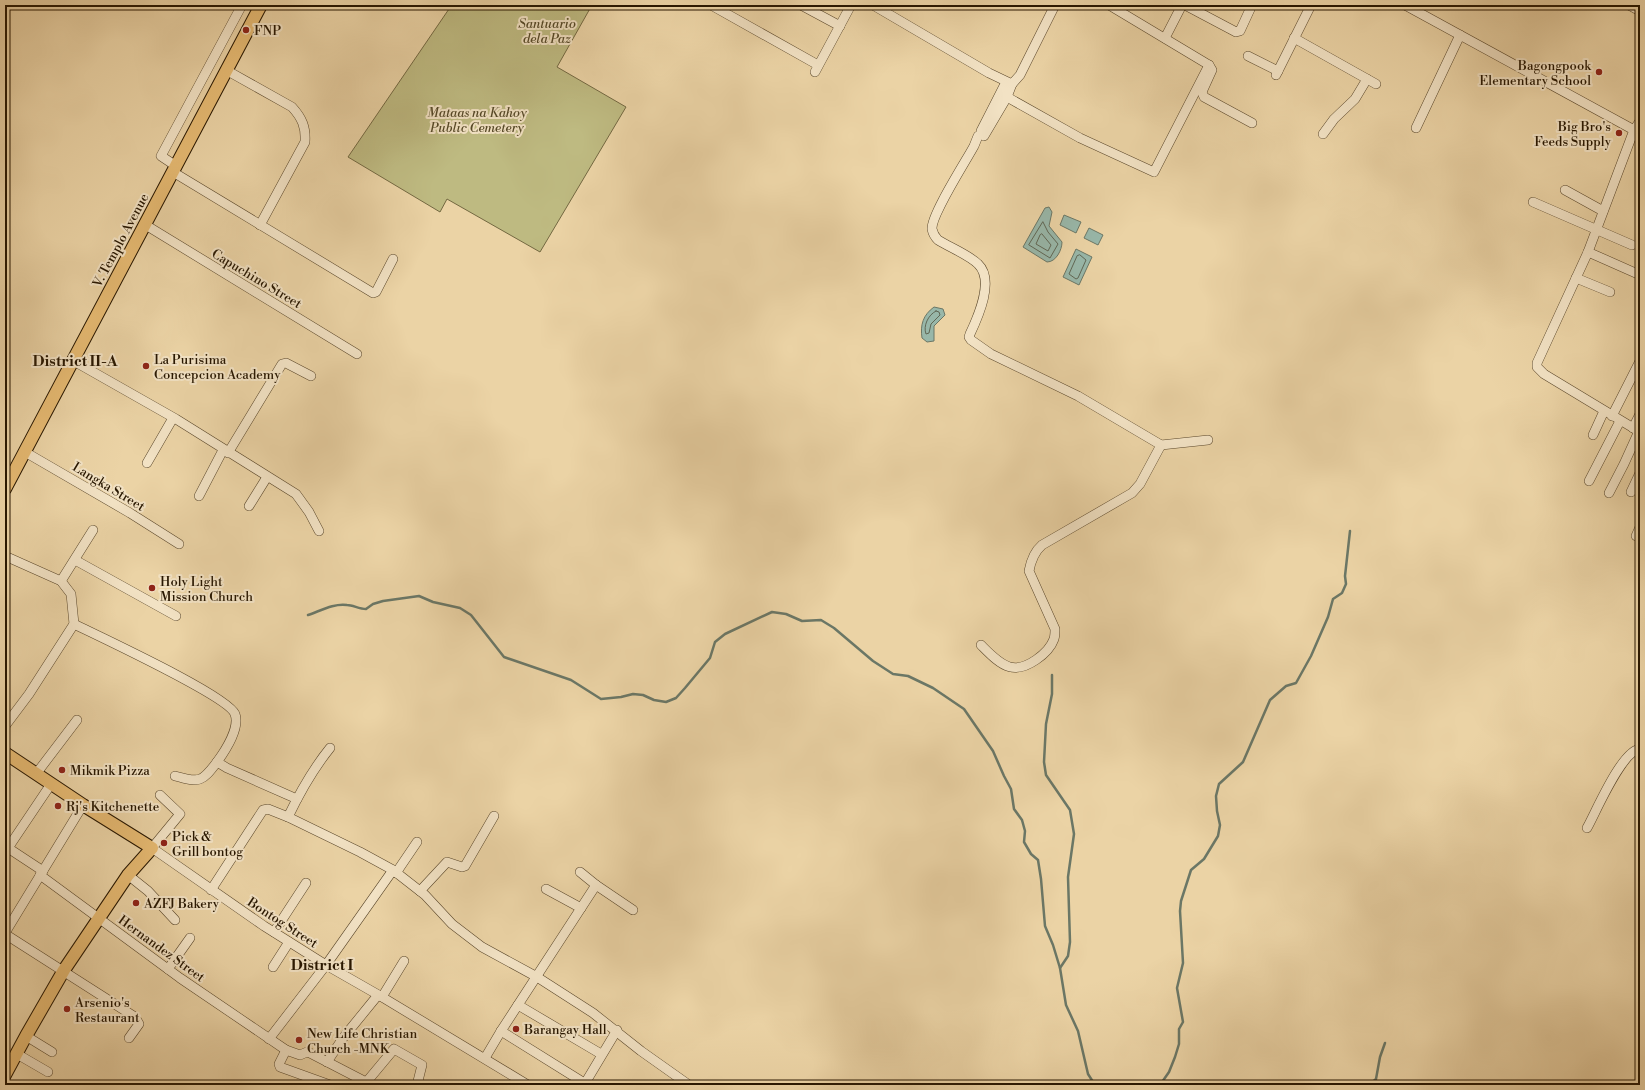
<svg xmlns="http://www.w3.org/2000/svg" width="1645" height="1090" viewBox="0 0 1645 1090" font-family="'Libre Bodoni',serif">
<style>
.green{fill:#beba81;stroke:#736841}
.water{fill:#98b7a9;stroke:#6b7766}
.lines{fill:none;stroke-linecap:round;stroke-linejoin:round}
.shore{stroke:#606755;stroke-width:1}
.stream{stroke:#6b7766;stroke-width:2.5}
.minor-casing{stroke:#59462a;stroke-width:10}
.major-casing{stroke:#281701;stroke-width:14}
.minor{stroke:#f2e2c4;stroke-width:9}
.major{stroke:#e6ba72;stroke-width:12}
.poi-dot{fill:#8f2418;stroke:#f2e2c4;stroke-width:1.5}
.labels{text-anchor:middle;stroke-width:4;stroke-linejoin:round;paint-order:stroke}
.park-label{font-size:13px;font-style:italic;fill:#554827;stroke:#f2e2c4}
.poi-label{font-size:13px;fill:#281701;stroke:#f2e2c4;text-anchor:start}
.street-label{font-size:13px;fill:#281701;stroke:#f2e2c4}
.quarter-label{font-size:15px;font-weight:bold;fill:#281701;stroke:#f2e2c4}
</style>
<rect width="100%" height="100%" fill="#ebd3a5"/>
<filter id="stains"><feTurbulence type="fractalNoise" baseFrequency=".005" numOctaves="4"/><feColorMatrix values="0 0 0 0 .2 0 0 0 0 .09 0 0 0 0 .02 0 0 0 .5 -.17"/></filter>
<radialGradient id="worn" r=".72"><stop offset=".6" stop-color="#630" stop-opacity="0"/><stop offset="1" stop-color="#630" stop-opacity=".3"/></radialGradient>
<polygon class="green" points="450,5 592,5 557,67 626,107 540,252 447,199 440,212 348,157 451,6"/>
<g class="water">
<path d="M 1049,207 L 1052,212 L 1049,226 L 1062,242 C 1062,250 1056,262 1047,262 L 1023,247 L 1045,208 Z"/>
<polygon points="1064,215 1081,222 1076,233 1060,225"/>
<polygon points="1089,228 1103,235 1098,245 1084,238"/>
<polygon points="1076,249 1092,257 1079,285 1063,277"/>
<path d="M 934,307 L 943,309 L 945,315 L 934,326 L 934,341 L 927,342 L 922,338 C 920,325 923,315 934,307 Z"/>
</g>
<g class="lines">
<g class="shore">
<polygon points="1043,222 1048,232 1058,244 1050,258 1029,245"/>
<polygon points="1042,234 1051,245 1048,251 1036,244 1040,235"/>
<polygon points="1080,255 1086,260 1078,278 1076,279 1069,274 1077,256"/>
<path d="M 936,311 L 939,312 L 940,315 L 931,324 L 929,333 L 926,334 C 923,326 928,315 936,311 Z"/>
</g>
<g class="stream">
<path d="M 308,615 C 320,611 334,603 347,605 C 353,605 359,609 366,609 L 373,604 L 383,601 L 419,596 L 433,602 L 460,608 L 471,615 L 504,657 L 571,680 L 601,699 L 621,697 L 633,694 L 643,695 L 654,700 L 666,702 L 676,698 L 685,688 L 710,658 L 715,642 L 725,634 L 772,612 L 786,614 L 802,621 L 821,620 L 834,628 L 873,661 L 893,674 L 908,676 L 933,688 L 964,709 L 993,751 L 1004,776 L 1011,789 L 1014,809 L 1022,820 L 1025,831 L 1024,842 L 1031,854 L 1038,860 L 1041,879 L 1045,926 L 1053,945 L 1060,968"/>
<polyline points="1052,675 1052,694 1046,724 1044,762 1046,775 1070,810 1074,834 1068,877 1070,942 1068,956 1060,968 1066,1005 1078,1031 1088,1074 1095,1085"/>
<polyline points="1160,1085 1169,1072 1175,1057 1179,1044 1179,1029 1183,1022 1177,988 1183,963 1180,911 1181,901 1191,870 1204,859 1218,836 1220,825 1217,811 1216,796 1219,784 1243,762 1270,700 1286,686 1296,683 1311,656 1328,617 1333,599 1342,593 1346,584 1345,576 1350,531"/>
<polyline points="1369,1085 1376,1079 1380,1057 1385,1043"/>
</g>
<defs>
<g id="minor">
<polyline points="711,5 818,65"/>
<polyline points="801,5 840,26"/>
<polyline points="873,5 989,73 1012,84 1020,75 1055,5"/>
<polyline points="1109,5 1209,65 1212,70 1202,92 1204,97 1252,123"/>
<polyline points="1185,5 1236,32 1240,31 1252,5"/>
<polyline points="1405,5 1634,130"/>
<polyline points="1629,5 1640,11"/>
<polyline points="1165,38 1182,5"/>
<polyline points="1294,38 1376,84"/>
<polyline points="1248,56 1278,71"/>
<path d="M 226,70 L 292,107 C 302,118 306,127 305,142 L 260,225"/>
<polyline points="815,72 851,5"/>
<polyline points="1276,75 1311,5"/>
<polyline points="1007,97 1080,138 1154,172 1209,65"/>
<polyline points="1640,121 1634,130 1588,252 1537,363 1537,367 1544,374 1640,432"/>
<polyline points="1416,128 1460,35"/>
<polyline points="981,131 1006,82"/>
<polyline points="1323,134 1334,119 1355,99 1367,79"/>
<path d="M 978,136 L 974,146 C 966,161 931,215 932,229 C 933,234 935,237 938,240 C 949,247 969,255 978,264 C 995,280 978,317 970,334 L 969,337 L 971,340 L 991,354 L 1078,396 L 1161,445 L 1208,440"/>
<polyline points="984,136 1007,97 1012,84"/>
<polyline points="176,166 161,156 242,5"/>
<polyline points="173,172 373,293 376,292 393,259"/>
<polyline points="1565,190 1603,211"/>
<polyline points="1533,202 1632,245"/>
<polyline points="144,224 357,354"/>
<polyline points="1588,252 1640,275"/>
<polyline points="1576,278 1610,292"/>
<polyline points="72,360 176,419 296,494 309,512 319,531"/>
<polyline points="1612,416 1640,361"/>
<polyline points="1633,428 1640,414"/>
<polyline points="1593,435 1604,411"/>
<polyline points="25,452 130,513 179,544"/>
<polyline points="228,453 282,364 286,363 311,376"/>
<polyline points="147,463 173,418"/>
<polyline points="1589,481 1620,421"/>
<polyline points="1631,492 1640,473"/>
<polyline points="1609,493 1624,464 1639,431"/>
<polyline points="199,496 223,450"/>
<polyline points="249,506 267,477"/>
<polyline points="1636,536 1640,527"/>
<polyline points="5,556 61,581 71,594 74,624 29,694 5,726"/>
<polyline points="75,560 176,616"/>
<polyline points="61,581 93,530"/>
<path d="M 74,624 C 98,636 228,696 235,714 C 240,728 225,751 217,762 L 227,768 L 297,799"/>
<path d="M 981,645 C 989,653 999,664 1010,667 C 1026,671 1049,653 1054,639 C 1055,636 1055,632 1055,629 L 1029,571 C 1031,560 1034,552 1042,545 L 1132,493 L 1140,484 L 1161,445"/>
<polyline points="36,774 77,720"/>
<path d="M 175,776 C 200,783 202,782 217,762"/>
<polyline points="160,795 180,814 152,848 264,926 326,965 382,997 528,1085"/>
<path d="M 288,817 C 300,792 313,769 330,748"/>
<path d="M 1587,828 C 1596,812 1622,750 1640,749"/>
<polyline points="5,846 43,871"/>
<polyline points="8,848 51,784"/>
<polyline points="396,873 417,842"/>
<polyline points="40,875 180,978 286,1050 300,1055 307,1052 310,1053 366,1082"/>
<polyline points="128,875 148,891 175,920"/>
<polyline points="596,885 633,910"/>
<polyline points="546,889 581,908"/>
<polyline points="211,890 263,810 268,809 288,817 360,852 393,870 425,895 452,924 482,947 537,977 593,1013 641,1051 689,1085"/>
<polyline points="420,891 447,862 462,867 465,866 494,816"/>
<polyline points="274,932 306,883"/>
<polyline points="5,933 83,805"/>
<polyline points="5,934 135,1017 139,1024 129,1038"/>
<polyline points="273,967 289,942"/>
<polyline points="168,969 190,938"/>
<polyline points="382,997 404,961"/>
<polyline points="518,1005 601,1054"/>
<polyline points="501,1031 586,1084"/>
<polyline points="26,1036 52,1052"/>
<polyline points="269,1039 326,965 393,870"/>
<polyline points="286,1050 279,1064 280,1067 330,1085"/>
<polyline points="17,1054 48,1072"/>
<polyline points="485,1058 501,1031 596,885 580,872"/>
<polyline points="327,1062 343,1038 378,995"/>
<polyline points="364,1085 394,1049 422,1065 417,1085"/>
<polyline points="584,1085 617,1030"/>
</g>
<g id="major">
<polyline points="5,489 261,5"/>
<polyline points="5,753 83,805 152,848 128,875 64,970 26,1036 5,1075"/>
</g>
</defs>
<use href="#minor" class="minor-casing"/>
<use href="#major" class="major-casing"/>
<use href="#minor" class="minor"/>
<use href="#major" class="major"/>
</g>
<g class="poi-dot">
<circle cx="246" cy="30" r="4"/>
<circle cx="1599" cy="72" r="4"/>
<circle cx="1619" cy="133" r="4"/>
<circle cx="146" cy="366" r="4"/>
<circle cx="152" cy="588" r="4"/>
<circle cx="62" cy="770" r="4"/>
<circle cx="58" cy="806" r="4"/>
<circle cx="164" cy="843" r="4"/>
<circle cx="136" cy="903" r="4"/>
<circle cx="67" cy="1009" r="4"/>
<circle cx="516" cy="1029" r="4"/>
<circle cx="299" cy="1040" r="4"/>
</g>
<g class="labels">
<g class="park-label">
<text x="547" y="28">Santuario<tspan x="547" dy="15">dela Paz</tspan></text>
<text x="477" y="117">Mataas na Kahoy<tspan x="477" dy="15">Public Cemetery</tspan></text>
</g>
<g class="poi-label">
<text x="254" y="35">FNP</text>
<text x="1591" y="70" text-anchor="end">Bagongpook<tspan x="1591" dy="15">Elementary School</tspan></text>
<text x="1611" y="131" text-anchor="end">Big Bro's<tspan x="1611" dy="15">Feeds Supply</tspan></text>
<text x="154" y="364">La Purisima<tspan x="154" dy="15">Concepcion Academy</tspan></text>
<text x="160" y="586">Holy Light<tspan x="160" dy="15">Mission Church</tspan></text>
<text x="70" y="775">Mikmik Pizza</text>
<text x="66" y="811">Rj's Kitchenette</text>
<text x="172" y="841">Pick &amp;<tspan x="172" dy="15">Grill bontog</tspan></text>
<text x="144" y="908">AZFJ Bakery</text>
<text x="75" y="1007">Arsenio's<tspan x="75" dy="15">Restaurant</tspan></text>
<text x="524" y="1034">Barangay Hall</text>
<text x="307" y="1038">New Life Christian<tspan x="307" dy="15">Church -MNK</tspan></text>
</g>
<g class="street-label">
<text transform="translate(120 240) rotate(-62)" y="5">V. Templo Avenue</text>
<text transform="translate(257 278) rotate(31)" y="5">Capuchino Street</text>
<text transform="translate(109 486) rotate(31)" y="5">Langka Street</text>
<text transform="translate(283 922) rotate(33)" y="5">Bontog Street</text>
<text transform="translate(162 948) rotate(36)" y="5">Hernandez Street</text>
</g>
<g class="quarter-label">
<text x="75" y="366">District II-A</text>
<text x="322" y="970">District I</text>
</g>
</g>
<rect width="1645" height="1090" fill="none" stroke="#ebd3a5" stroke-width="20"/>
<rect x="6" y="6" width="1633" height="1078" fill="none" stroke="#281701" stroke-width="2"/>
<rect x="10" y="10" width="1625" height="1070" fill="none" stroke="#281701"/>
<rect width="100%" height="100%" filter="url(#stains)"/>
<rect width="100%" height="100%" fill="url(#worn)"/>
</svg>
